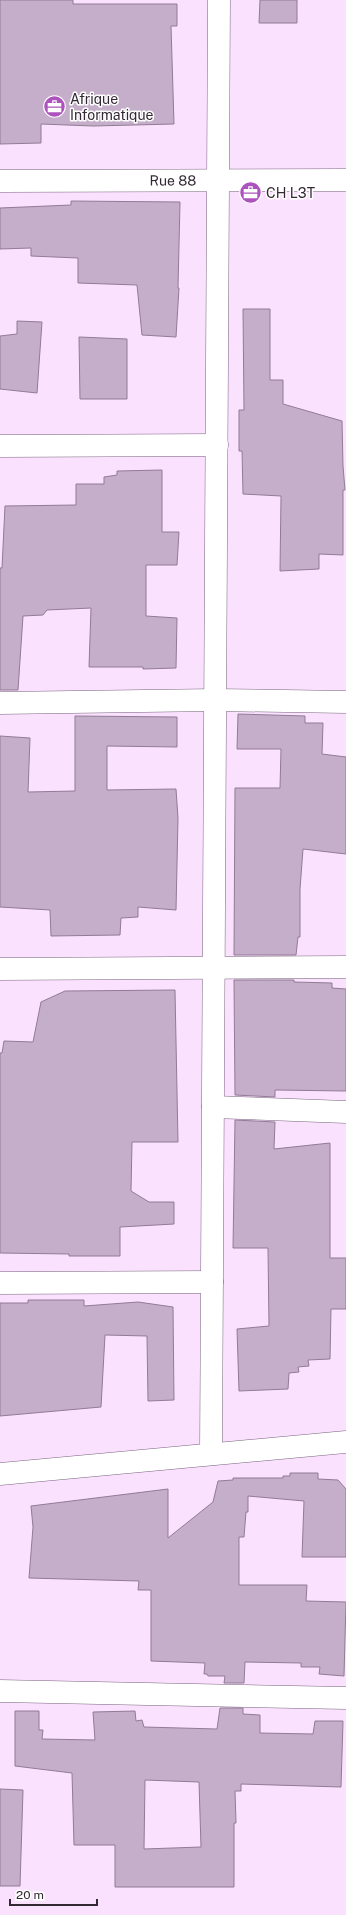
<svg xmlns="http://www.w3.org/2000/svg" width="346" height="1915" viewBox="0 0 346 1915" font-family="'Public Sans',sans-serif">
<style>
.building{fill:#c5aec9;stroke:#917b95;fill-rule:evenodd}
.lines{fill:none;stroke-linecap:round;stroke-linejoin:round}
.street-casing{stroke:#79647d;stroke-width:23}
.secondary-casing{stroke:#79647d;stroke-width:23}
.street{stroke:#fff;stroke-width:22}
.secondary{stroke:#fff;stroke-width:22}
.labels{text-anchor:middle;stroke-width:3;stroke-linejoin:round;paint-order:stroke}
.poi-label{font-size:14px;fill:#322933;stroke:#fff;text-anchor:start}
.street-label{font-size:14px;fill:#322933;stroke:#fff}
</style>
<rect width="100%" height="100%" fill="#fae2fe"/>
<g class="building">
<polygon points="0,0 73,0 73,4 177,4 177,26 171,26 174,124 93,126 41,124 41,143 0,144"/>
<polygon points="260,0 297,0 297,23 259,23"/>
<polygon points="71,201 180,202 178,288 179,288 176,337 142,335 137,285 78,283 78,258 31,256 31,248 0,249 0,208 71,205"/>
<polygon points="243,309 270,309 270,380 283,380 283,404 342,421 343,466 345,490 343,490 343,555 319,554 319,569 280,571 281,496 243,494 242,451 239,451 239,410 244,410"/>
<polygon points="17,321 42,322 37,393 0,389 0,336 17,334"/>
<polygon points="79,337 127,339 127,399 80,399"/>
<polygon points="162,470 162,532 179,532 177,565 146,565 146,616 177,618 176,668 143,669 143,667 89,667 91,608 47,610 43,615 23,616 18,690 0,690 0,568 2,568 5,506 76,505 76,484 104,484 104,477 117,475 117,471"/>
<polygon points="238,714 305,716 305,723 323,723 322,754 346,757 346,854 303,849 300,889 300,937 298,937 296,955 234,955 235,788 280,788 281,749 237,749"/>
<polygon points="75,716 177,717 177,747 107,746 107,790 176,789 178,818 176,910 138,907 138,917 121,918 120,935 51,936 50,910 0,907 0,736 30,738 28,792 75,791"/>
<polygon points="234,980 294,980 294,982 332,983 332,988 346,989 346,1091 275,1090 275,1097 235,1095"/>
<polygon points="175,990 178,1142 132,1142 131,1191 149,1202 174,1202 174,1224 120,1227 120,1256 69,1256 69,1254 0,1253 0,1053 2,1053 4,1041 33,1042 41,1002 65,991"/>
<polygon points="235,1120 275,1122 274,1149 330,1143 330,1258 346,1258 346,1309 331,1309 330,1359 308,1360 309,1366 298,1367 299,1372 289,1373 288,1389 239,1391 237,1329 269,1326 268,1248 233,1248"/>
<polygon points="28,1300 84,1300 84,1306 138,1302 173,1307 174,1400 148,1401 147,1336 105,1335 101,1407 0,1416 0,1303 28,1303"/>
<polygon points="290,1473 318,1473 318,1479 338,1480 346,1489 346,1557 302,1557 304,1501 248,1496 248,1512 246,1512 244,1537 239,1537 239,1585 307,1585 306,1601 346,1602 344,1676 319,1674 320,1667 301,1667 301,1663 245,1662 244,1683 224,1683 225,1676 208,1676 207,1674 204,1674 205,1663 151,1661 151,1590 138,1590 139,1581 29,1578 33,1527 31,1506 168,1489 168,1538 213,1502 218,1481 233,1480 233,1478 283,1478 283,1476 290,1476"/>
<path d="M 220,1708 L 243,1708 L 243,1714 L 260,1715 L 260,1733 L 313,1734 L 315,1721 L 343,1721 L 341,1787 L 241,1784 L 241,1791 L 235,1791 L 236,1823 L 234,1823 L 234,1887 L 115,1887 L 115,1845 L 74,1845 L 72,1773 L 15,1766 L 15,1711 L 39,1711 L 39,1730 L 43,1730 L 42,1739 L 95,1740 L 93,1712 L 135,1711 L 136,1721 L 142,1720 L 144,1727 L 217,1729 ZM 145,1780 L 199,1782 L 201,1847 L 144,1849 Z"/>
<polygon points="0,1789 23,1790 20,1886 0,1886"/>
</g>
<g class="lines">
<defs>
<g id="street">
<polyline points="0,446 217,445"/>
<polyline points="0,703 215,700 346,702"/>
<polyline points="0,969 346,967"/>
<polyline points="213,1107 346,1112"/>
<polyline points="0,1283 212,1282"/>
<polyline points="211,1454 219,0"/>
<polyline points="0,1474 346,1442"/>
<polyline points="0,1691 346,1698"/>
</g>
<g id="secondary">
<path id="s1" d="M 0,181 L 346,180"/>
</g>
</defs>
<use href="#street" class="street-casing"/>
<use href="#secondary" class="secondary-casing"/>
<use href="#street" class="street"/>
<use href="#secondary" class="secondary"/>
</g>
<defs>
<symbol id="office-disc" viewBox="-11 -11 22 22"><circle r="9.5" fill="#ad53be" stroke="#fff"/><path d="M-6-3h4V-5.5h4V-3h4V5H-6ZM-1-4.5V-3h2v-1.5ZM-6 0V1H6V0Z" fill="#fff"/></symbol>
</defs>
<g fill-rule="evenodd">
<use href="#office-disc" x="42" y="94" width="25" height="25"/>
<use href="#office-disc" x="238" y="180" width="25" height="25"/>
</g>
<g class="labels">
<g class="poi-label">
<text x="70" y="104">Afrique<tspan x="70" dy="16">Informatique</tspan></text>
<text x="266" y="198">CH L3T</text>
</g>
<g class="street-label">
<text dy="5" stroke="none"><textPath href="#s1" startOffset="173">Rue 88</textPath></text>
</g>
</g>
<path d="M10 1899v6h87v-6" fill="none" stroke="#322933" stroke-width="2"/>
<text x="16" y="1899" font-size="12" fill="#322933" stroke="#ffffff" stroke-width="3" paint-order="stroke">20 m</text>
</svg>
